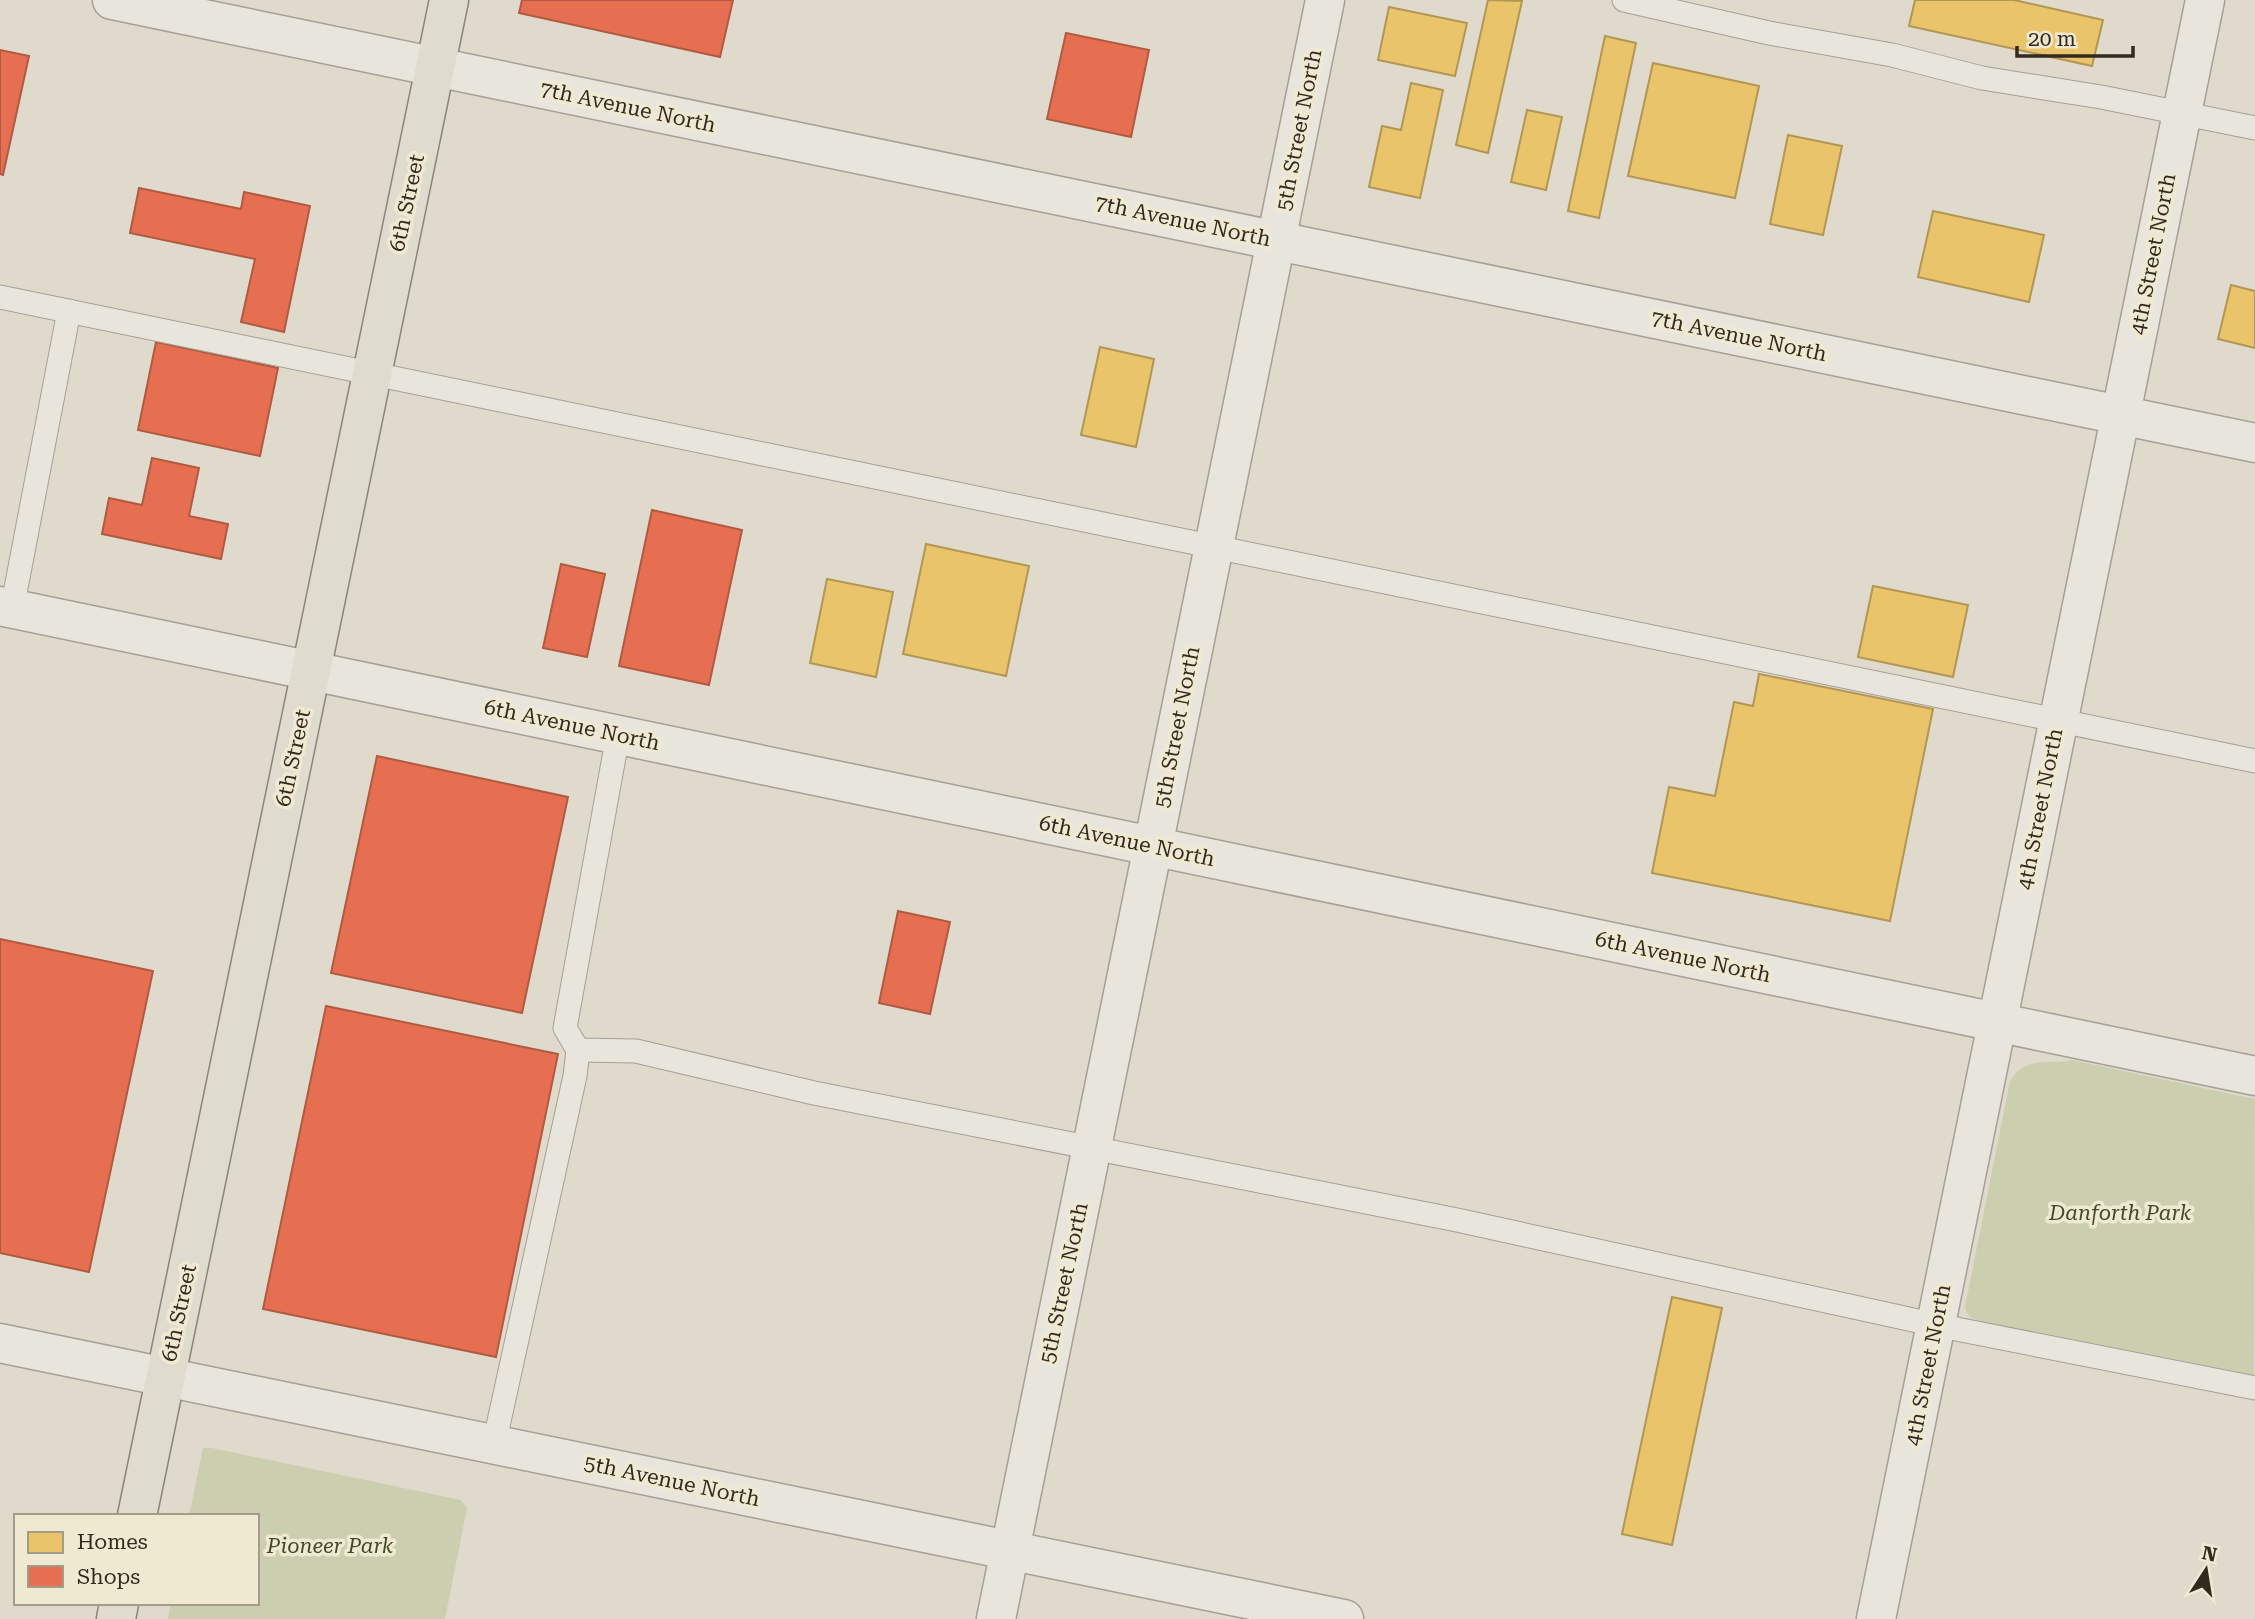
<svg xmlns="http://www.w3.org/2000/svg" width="2255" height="1619" viewBox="0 0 2255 1619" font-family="'Roboto Serif',serif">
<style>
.green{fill:#ccceb0}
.homes{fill:#e9c46a;stroke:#b29654;stroke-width:2}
.shops{fill:#e76f51;stroke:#b15a42;stroke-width:2}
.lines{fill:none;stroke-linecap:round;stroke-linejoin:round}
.service-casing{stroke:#a59f95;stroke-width:25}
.minor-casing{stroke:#a59f95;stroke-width:41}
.tertiary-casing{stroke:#a59f95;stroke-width:41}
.primary-casing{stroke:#8a857c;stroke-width:41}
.service{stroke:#e8e5dd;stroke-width:23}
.minor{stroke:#e8e5dd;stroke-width:38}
.tertiary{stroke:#e8e5dd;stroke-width:38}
.primary{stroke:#dfdbcf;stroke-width:38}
.labels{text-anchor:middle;stroke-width:7;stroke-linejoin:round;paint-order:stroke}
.street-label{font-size:21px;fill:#32291f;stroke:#f0e9d2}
.park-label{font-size:21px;font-style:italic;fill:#414b28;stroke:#f0e9d2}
</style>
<rect width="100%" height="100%" fill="#dfdacc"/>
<g class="green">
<path d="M 2072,1060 L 2255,1099 L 2254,1380 L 1986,1322 C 1976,1320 1968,1319 1965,1307 L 2010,1081 C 2027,1055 2046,1065 2072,1060 Z"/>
<polygon points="203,1448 212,1448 461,1500 467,1508 466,1513 445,1619 168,1619 171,1603 257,1603 257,1516 189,1516"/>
</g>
<g class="homes">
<polygon points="1488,0 1522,1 1488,153 1456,145"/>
<polygon points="1915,0 2014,0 2103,20 2092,66 1909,26"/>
<polygon points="1389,7 1467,23 1455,76 1378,60"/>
<polygon points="1605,36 1636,43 1599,218 1568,211"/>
<polygon points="1653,63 1759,86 1735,198 1628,176"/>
<polygon points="1411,83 1443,90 1420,198 1369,187 1382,126 1401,130"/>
<polygon points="1527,110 1562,117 1546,190 1511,182"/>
<polygon points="1788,135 1842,146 1823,235 1770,224"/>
<polygon points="1933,211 2044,235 2029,302 1918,277"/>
<polygon points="2231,285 2255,291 2255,348 2218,339"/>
<polygon points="1100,347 1154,359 1136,447 1081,435"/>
<polygon points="926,544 1029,566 1006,676 903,654"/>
<polygon points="827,579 893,592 876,677 810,663"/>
<polygon points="1873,586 1968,605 1953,677 1858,657"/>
<polygon points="1759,674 1933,709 1890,921 1652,873 1669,787 1715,796 1734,702 1753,706"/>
<polygon points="1672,1297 1722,1308 1672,1545 1622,1534"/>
</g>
<g class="shops">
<polygon points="522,0 733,0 720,57 519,13"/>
<polygon points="1066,33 1149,50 1131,137 1047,119"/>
<polygon points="0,50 29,56 3,175 0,174"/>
<polygon points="139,188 241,209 244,192 310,206 284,332 241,322 255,259 130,233"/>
<polygon points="156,342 278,368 260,456 138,430"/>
<polygon points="152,458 199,468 189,516 228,524 221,559 102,534 109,498 142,505"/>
<polygon points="652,510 742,530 709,685 619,666"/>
<polygon points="561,564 605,574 587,657 543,648"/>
<polygon points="377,756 568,797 522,1013 331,973"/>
<polygon points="898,911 950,922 930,1014 879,1003"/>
<polygon points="0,939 153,971 89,1272 0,1253"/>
<polygon points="326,1006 558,1054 496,1357 263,1309"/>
</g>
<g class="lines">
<defs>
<g id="service">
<polyline points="1624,0 1769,33 1892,55 1982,78 2101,97 2255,128"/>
<polyline points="0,297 2255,761"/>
<polyline points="12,609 69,311"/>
<polyline points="578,1050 636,1051 814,1093 1457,1220 1936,1325 2255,1388"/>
<polyline points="494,1444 575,1076 578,1050 565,1028 618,735"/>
</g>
<g id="minor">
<polyline points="112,0 2255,443"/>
<polyline points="0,606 2255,1076"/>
<polyline points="996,1619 1325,0"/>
<polyline points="1876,1619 2205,0"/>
</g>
<polyline id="tertiary" points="0,1343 1344,1619"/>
<g id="primary">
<polyline points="137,1516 449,0"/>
<polyline points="116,1619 119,1603"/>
</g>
</defs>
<use href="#service" class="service-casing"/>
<use href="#minor" class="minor-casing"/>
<use href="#tertiary" class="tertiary-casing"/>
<use href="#primary" class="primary-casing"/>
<use href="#service" class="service"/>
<use href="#minor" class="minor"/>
<use href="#tertiary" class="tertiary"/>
<use href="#primary" class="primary"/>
</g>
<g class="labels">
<g class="street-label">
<text transform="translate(628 107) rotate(12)" y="7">7th Avenue North</text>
<text transform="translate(1299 130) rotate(-79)" y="7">5th Street North</text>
<text transform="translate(407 203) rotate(-78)" y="7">6th Street</text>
<text transform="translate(1183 221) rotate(12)" y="7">7th Avenue North</text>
<text transform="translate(2153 254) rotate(-79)" y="7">4th Street North</text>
<text transform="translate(1739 336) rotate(12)" y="7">7th Avenue North</text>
<text transform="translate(572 725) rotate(12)" y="7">6th Avenue North</text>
<text transform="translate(1177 727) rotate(-79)" y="7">5th Street North</text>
<text transform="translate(293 758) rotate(-78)" y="7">6th Street</text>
<text transform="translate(2040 809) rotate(-79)" y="7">4th Street North</text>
<text transform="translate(1127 841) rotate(12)" y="7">6th Avenue North</text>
<text transform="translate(1683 957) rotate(12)" y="7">6th Avenue North</text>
<text transform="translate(1064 1283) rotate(-78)" y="7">5th Street North</text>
<text transform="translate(179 1313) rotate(-78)" y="7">6th Street</text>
<text transform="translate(1928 1365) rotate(-79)" y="7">4th Street North</text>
<text transform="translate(672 1481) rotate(12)" y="7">5th Avenue North</text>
</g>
<g class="park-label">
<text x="2120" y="1220">Danforth Park</text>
<text x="330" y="1553">Pioneer Park</text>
</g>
</g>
<rect x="14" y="1514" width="245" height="91" fill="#f0e9d2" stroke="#a49c8a" stroke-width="2"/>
<rect x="28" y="1532" width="35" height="21" fill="#e9c46a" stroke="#a49c8a" stroke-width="2"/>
<text x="77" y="1549" font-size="21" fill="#32291f">Homes</text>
<rect x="28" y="1566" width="35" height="21" fill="#e76f51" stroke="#a49c8a" stroke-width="2"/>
<text x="77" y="1584" font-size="21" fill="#32291f">Shops</text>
<g transform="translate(2206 1570) rotate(12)" stroke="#f0e9d2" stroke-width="5" paint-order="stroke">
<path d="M0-5L12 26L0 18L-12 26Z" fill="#32291f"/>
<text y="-10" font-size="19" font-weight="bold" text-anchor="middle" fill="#32291f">N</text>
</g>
<path d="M2017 46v10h116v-10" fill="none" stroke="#32291f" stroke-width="3.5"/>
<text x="2028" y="46" font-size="21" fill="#32291f" stroke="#f0e9d2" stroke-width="5" paint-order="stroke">20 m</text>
</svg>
